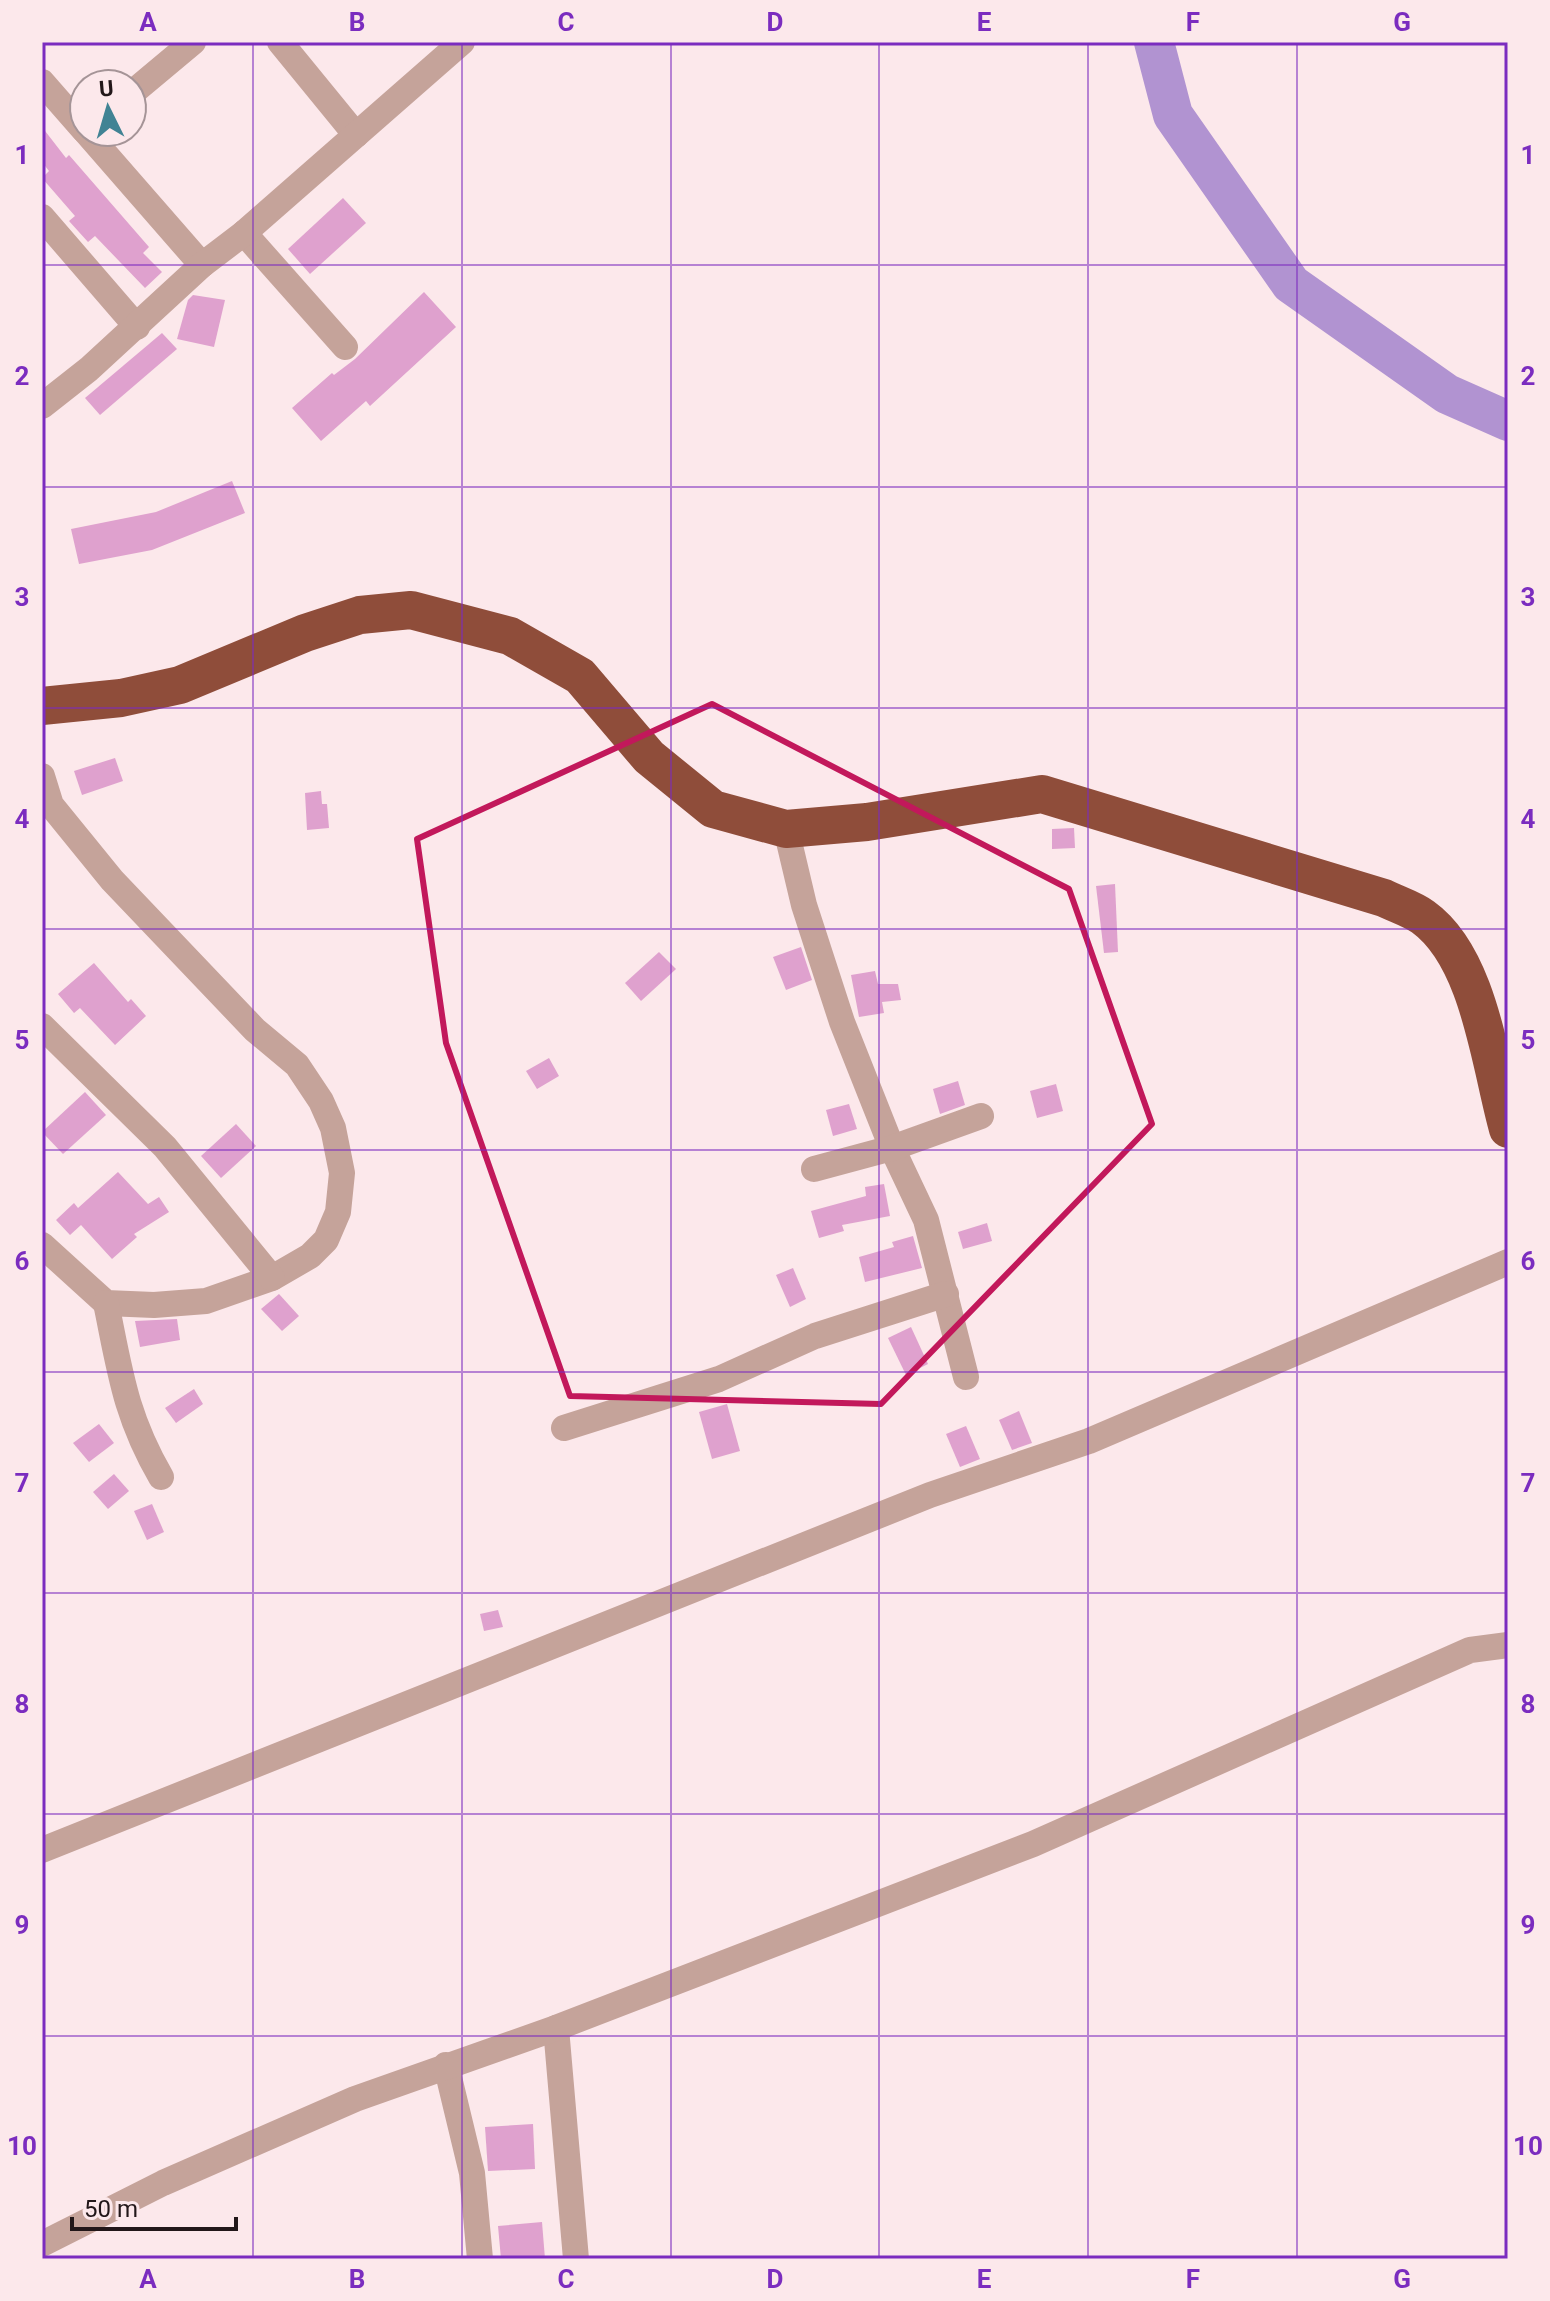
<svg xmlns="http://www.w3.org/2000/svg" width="1550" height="2301" viewBox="0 0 1550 2301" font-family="Roboto,sans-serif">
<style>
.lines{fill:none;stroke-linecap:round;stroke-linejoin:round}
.river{stroke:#b193d1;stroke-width:40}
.building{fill:#dfa1ce}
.minor{stroke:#c5a39a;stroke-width:26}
.highway{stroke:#8f4d3a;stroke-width:38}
.marked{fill:none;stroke:#c2185b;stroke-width:6;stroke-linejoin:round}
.grid{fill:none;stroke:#7b2cbf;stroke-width:2;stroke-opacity:0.55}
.neatline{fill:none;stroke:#7b2cbf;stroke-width:3}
.grid-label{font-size:26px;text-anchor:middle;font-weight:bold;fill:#7b2cbf}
</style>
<rect width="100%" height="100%" fill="#fce8eb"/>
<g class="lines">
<polyline class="river" points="1154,42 1173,115 1291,284 1447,394 1508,421"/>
</g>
<g class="building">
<polygon points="42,127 66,158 69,155 149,247 143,253 162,272 145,288 95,236 88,242 69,221 75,216 42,178 49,171 42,162"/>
<polygon points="343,198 366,223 310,274 288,249"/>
<polygon points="424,292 456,327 370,406 366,401 321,441 292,408 332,373 334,375 355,359"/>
<polygon points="193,295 225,300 214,347 177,339 188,300"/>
<polygon points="162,333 177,349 100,415 85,398"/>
<polygon points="232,481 245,513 152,550 79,564 71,529 156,512"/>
<polygon points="115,758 123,781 82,795 74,771"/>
<polygon points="321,791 322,804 327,804 329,828 307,830 305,793"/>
<polygon points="1074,828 1075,848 1052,849 1052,829"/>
<polygon points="1115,884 1118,952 1104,953 1096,886"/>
<polygon points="801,947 812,980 786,990 773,957"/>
<polygon points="659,952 676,969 641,1001 625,983"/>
<polygon points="94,963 128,1002 131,999 146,1016 115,1045 80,1008 74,1013 58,994"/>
<polygon points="875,971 878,984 898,984 901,1000 882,1002 884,1013 859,1017 851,975"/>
<polygon points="549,1058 559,1076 537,1089 526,1071"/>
<polygon points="958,1081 965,1105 940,1114 933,1089"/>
<polygon points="1056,1084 1063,1111 1037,1118 1030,1091"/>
<polygon points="85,1092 106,1115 63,1154 42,1132"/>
<polygon points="849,1104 857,1129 833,1136 826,1110"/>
<polygon points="236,1124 256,1146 221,1178 201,1156"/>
<polygon points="118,1172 148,1204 159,1197 169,1212 134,1234 137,1237 112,1259 81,1225 70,1235 56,1220 74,1203 78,1208"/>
<polygon points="884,1184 890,1216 842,1225 844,1231 819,1238 811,1211 866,1196 865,1187"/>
<polygon points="987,1223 992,1241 963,1249 958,1232"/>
<polygon points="913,1236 922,1268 865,1282 859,1257 894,1247 892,1242"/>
<polygon points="793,1268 806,1299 790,1307 776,1275"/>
<polygon points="279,1294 299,1316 282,1331 261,1309"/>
<polygon points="177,1319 180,1340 140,1347 135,1321"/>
<polygon points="911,1327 928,1364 906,1375 888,1338"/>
<polygon points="194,1389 203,1404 176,1423 165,1408"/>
<polygon points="727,1404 740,1451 712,1459 699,1412"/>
<polygon points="1019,1411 1032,1443 1012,1450 999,1420"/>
<polygon points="99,1424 114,1443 89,1462 73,1443"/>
<polygon points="966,1426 980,1459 960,1467 946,1434"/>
<polygon points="114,1474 129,1491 108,1509 93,1492"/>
<polygon points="152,1504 164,1532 147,1540 134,1511"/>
<polygon points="498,1610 503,1627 484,1631 480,1614"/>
<polygon points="533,2124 535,2169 488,2171 485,2127"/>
<polygon points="542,2222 545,2259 501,2259 498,2226"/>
</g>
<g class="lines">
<g class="minor">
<polyline points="280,42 356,135"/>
<polyline points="42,82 84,130"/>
<polyline points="132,93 193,42"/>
<polyline points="86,132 202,265"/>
<polyline points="42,217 137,327"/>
<polyline points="244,233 345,347"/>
<polyline points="42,406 89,369 202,265 244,233 462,42"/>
<polyline points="42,776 51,805 112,880 255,1030 297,1065 321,1101 333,1128 342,1173 338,1212 326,1240 310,1256 272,1278 206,1301 154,1305 106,1303 42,1245"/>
<polyline points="786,829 804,905 842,1022 892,1148 926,1220 966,1377"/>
<polyline points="42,1026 165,1147 272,1278"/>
<polyline points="814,1169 892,1148 981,1116"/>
<path d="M 106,1303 C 120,1371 125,1415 161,1477"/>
<polyline points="564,1428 719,1379 815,1336 946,1294"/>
<polyline points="42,1850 930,1495 1089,1441 1508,1262"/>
<polyline points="556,2028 576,2259"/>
<polyline points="446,2065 472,2173 480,2259"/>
<polyline points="42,2244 163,2183 355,2099 556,2028 1033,1844 1470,1650 1508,1645"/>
</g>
<path class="highway" d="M 42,706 L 121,698 L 180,685 L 305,633 L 360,615 L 411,610 L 510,636 L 580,676 L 649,757 L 713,809 L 786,829 L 867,822 L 1042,794 L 1384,898 C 1396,904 1412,909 1423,917 C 1480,958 1490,1065 1508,1129"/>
</g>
<path class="marked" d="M 712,704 L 1069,889 L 1152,1124 L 881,1404 L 570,1396 L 446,1043 L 417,839 Z"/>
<path class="grid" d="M 253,42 L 253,2259M 462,42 L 462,2259M 671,42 L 671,2259M 879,42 L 879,2259M 1088,42 L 1088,2259M 1297,42 L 1297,2259M 42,265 L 1508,265M 42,487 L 1508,487M 42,708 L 1508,708M 42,929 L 1508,929M 42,1150 L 1508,1150M 42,1372 L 1508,1372M 42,1593 L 1508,1593M 42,1814 L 1508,1814M 42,2036 L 1508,2036"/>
<rect width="1550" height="2301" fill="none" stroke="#fce8eb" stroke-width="88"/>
<g transform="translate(108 108) rotate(355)"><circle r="38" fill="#fce8eb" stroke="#a59497" stroke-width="2"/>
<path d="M0-6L14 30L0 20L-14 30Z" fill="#418394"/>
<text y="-12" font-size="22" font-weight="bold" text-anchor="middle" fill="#221719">U</text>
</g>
<path d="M72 2217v12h164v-12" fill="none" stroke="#221719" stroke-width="4"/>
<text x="84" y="2217" font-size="24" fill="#221719" stroke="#fce8eb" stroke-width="6" paint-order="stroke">50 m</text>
<rect x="44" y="44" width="1462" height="2213" class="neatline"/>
<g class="grid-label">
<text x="148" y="31">A</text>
<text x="357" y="31">B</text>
<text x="566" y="31">C</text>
<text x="775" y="31">D</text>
<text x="984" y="31">E</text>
<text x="1193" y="31">F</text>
<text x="1402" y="31">G</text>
<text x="22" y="164">1</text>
<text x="1528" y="164">1</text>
<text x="22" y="385">2</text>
<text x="1528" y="385">2</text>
<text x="22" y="606">3</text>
<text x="1528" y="606">3</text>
<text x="22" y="828">4</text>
<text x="1528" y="828">4</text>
<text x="22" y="1049">5</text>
<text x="1528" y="1049">5</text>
<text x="22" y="1270">6</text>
<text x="1528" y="1270">6</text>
<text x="22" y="1492">7</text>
<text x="1528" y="1492">7</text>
<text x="22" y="1713">8</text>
<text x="1528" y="1713">8</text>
<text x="22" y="1934">9</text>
<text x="1528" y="1934">9</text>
<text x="22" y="2155">10</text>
<text x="1528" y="2155">10</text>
<text x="148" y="2288">A</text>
<text x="357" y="2288">B</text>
<text x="566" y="2288">C</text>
<text x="775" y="2288">D</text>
<text x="984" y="2288">E</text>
<text x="1193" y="2288">F</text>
<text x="1402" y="2288">G</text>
</g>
</svg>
